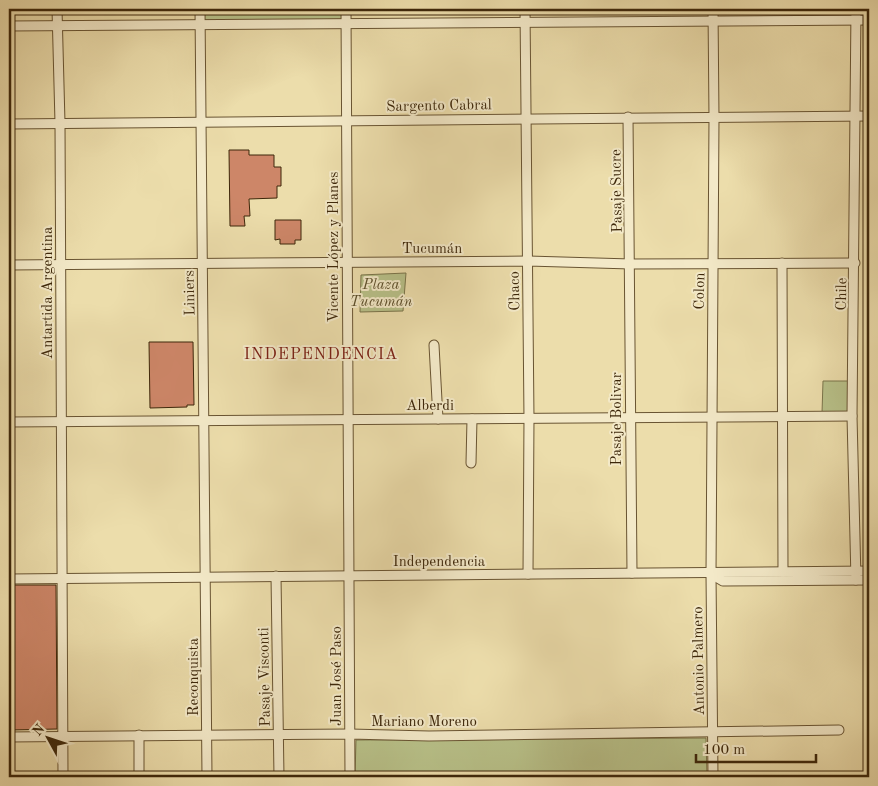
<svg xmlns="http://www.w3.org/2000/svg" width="878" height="786" viewBox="0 0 878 786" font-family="'Old Standard TT',serif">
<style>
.green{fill:#b8c189;stroke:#7a744a}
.building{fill:#cd8668;stroke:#3d270a}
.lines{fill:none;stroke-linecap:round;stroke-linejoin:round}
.minor-casing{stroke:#695432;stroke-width:11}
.minor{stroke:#f3e9c8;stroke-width:9}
.labels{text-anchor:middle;stroke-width:4;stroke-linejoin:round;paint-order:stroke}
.street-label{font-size:15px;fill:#3d270a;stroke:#f3e9c8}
.park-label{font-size:15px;font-style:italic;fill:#5c4e2a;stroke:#f3e9c8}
.neighbourhood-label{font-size:16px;letter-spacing:1px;fill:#7a1f14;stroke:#f3e9c8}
</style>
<rect width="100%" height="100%" fill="#ecddab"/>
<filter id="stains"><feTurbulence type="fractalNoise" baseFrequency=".004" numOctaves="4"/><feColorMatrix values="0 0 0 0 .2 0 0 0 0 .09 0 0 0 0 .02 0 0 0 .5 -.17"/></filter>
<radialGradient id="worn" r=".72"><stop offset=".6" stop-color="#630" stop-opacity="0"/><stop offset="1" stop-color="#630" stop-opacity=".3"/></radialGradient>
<g class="green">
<polygon points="200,9 346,9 346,23 201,24"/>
<polygon points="406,273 403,311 360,312 361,275"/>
<polygon points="823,381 848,381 848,412 822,413"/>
<polygon points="706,738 707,777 355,777 356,740"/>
</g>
<g class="building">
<polygon points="229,150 249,150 249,155 274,155 274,167 281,167 281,186 277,186 277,198 249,199 250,216 244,216 245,226 230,226"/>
<polygon points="275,220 301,220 301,240 295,240 295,244 280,244 280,239 275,240"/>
<polygon points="149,342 193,342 194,405 187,405 187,407 150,408"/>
<polygon points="9,585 56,585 57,729 9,730"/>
</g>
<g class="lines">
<defs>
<g id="minor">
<polyline points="57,9 60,123 63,777"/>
<polyline points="200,9 207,777"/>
<polyline points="346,9 350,777"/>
<polyline points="525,9 529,418 528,574"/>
<polyline points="713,9 714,118 711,574 713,777"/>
<polyline points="856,9 852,416 856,580"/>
<polyline points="9,26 869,20"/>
<polyline points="628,117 632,573"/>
<polyline points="9,124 869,116"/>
<polyline points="782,263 783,572"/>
<polyline points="9,265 528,261 631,264 855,263"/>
<polyline points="434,345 438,419"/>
<polyline points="9,422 852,416"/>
<polyline points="471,463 472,419"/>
<polyline points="711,574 723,581 869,580"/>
<polyline points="276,576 279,777"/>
<polyline points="9,579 869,571"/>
<polyline points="139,735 139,777"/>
<polyline points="9,737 350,734 429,736 839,730"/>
</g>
</defs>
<use href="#minor" class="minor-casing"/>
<use href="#minor" class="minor"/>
</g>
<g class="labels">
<g class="street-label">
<text transform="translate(439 105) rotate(-1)" y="5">Sargento Cabral</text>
<text transform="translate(616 191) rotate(-91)" y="5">Pasaje Sucre</text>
<text transform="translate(333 247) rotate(-90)" y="5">Vicente López y Planes</text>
<text x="432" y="253">Tucumán</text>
<text transform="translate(514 291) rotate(-91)" y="5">Chaco</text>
<text transform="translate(699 291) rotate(-89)" y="5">Colon</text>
<text transform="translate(47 293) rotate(-90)" y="5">Antartida Argentina</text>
<text transform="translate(189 293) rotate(-91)" y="5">Liniers</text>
<text transform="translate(841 294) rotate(-89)" y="5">Chile</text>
<text x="430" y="410">Alberdi</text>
<text transform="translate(616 419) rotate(-90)" y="5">Pasaje Bolivar</text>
<text x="439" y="566">Independencia</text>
<text transform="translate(698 661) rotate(-91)" y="5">Antonio Palmero</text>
<text transform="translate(336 676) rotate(-90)" y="5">Juan José Paso</text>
<text transform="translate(193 677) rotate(-90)" y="5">Reconquista</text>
<text transform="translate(264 677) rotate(-91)" y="5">Pasaje Visconti</text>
<text x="424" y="726">Mariano Moreno</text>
</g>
<g class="park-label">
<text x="381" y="289">Plaza<tspan x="381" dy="17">Tucumán</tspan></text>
</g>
<g class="neighbourhood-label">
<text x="321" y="359">INDEPENDENCIA</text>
</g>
</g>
<rect width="878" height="786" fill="none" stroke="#ecddab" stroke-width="30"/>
<rect x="10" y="10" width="858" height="766" fill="none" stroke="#3d270a" stroke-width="2.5"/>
<rect x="15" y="15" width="848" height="756" fill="none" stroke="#3d270a"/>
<g transform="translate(48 738) rotate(310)" stroke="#f3e9c8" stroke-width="4" paint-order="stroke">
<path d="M0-4L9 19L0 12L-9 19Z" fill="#3d270a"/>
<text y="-8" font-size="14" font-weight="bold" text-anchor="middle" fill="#3d270a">N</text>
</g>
<path d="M696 754v8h120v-8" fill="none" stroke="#3d270a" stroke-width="2.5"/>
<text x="703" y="754" font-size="15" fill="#3d270a" stroke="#f3e9c8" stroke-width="4" paint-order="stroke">100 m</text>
<rect width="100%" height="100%" filter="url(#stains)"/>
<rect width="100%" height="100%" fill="url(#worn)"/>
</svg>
